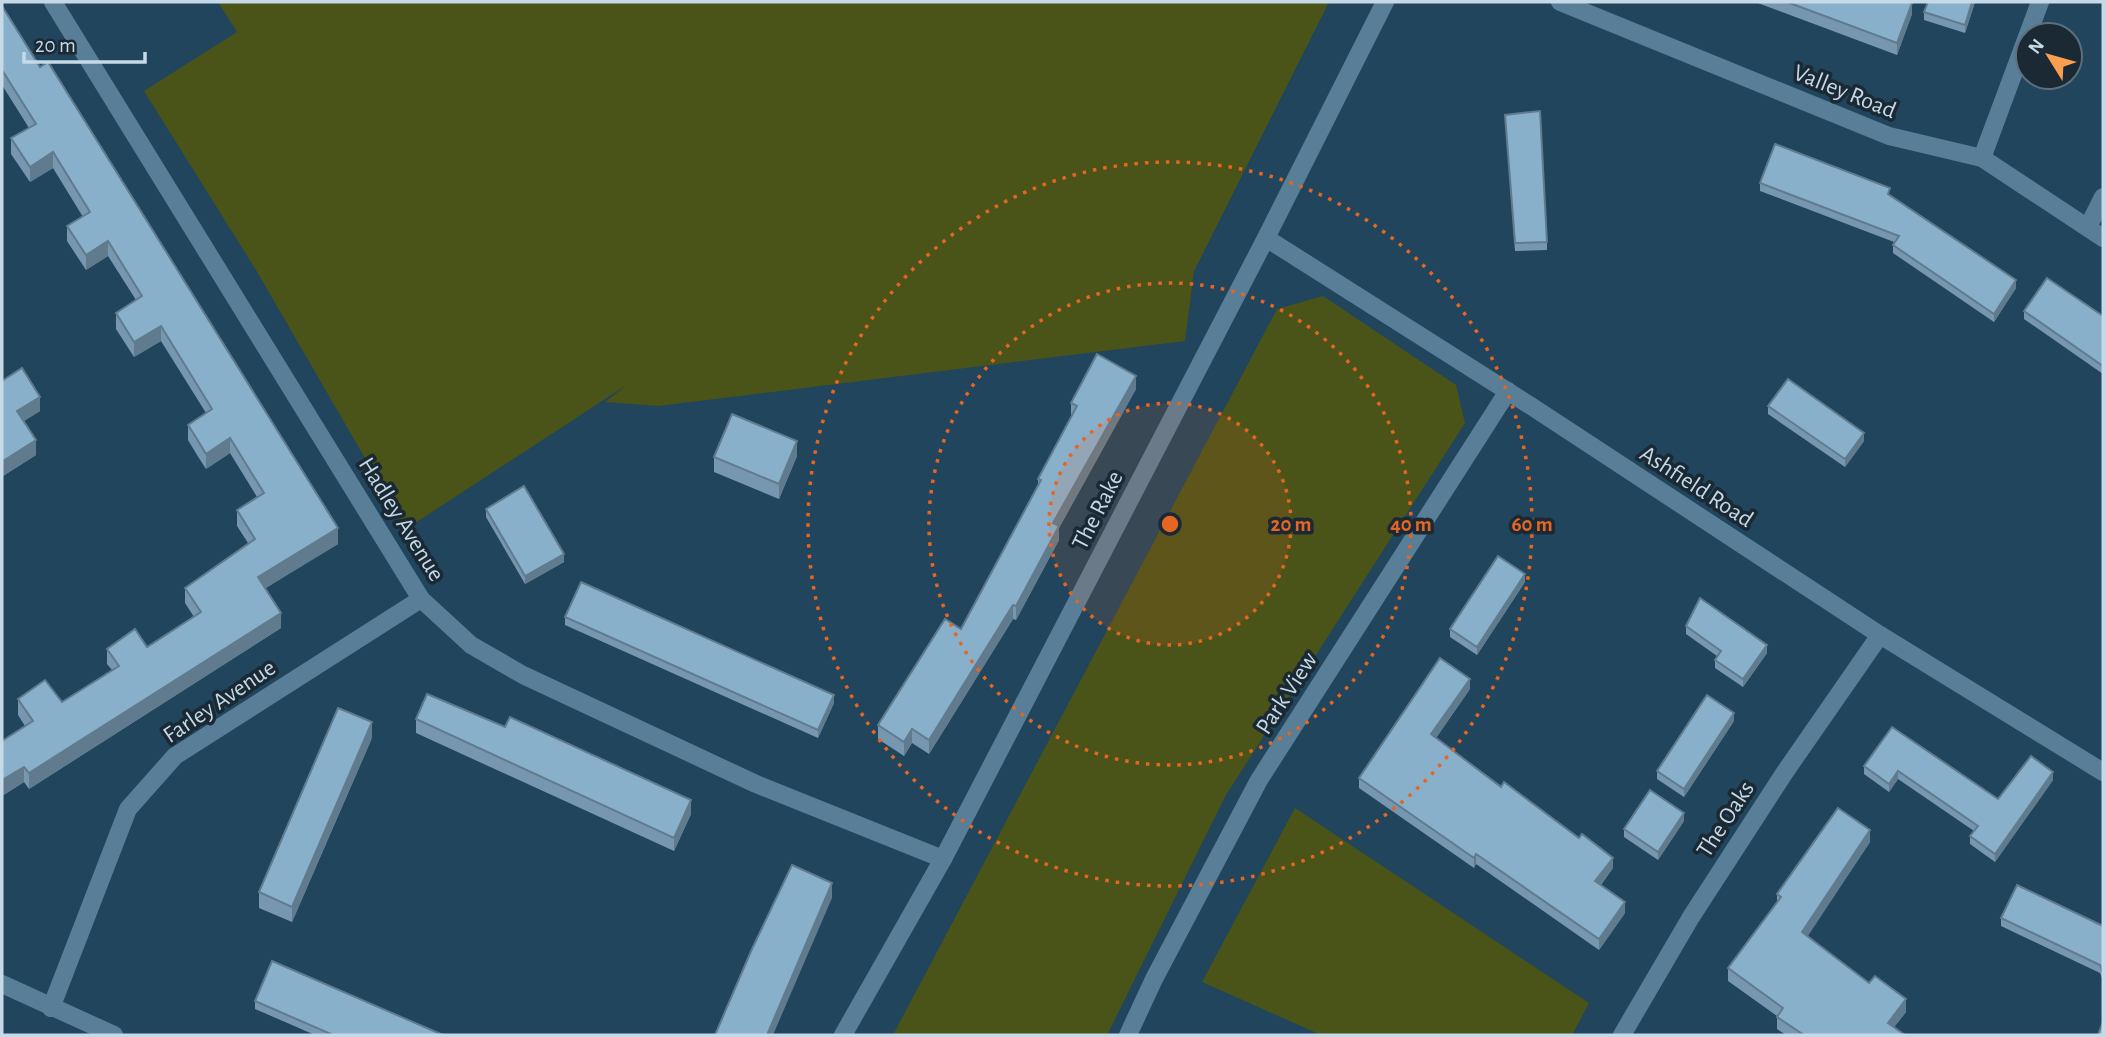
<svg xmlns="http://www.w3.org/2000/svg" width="2105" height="1037" viewBox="0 0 2105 1037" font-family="'Alegreya Sans',sans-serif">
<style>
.green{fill:#4a5418}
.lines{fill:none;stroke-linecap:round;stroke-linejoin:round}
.minor{stroke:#597e97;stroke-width:18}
.wall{fill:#7697af}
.shaded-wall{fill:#607b8e}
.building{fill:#89b0cb;stroke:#607b8e;stroke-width:2}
.ring{fill:none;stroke:#e46622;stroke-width:3.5;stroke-dasharray:3.5 7}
.labels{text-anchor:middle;stroke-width:7;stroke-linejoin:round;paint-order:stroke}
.street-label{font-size:24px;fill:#c5d9e7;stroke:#1a2934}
.centre{fill:#e46622;stroke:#1a2934;stroke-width:3.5}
.ring-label{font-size:21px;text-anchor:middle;font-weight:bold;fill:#e46622;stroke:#1a2934;stroke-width:7;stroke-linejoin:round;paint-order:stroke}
</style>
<rect width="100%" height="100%" fill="#20455c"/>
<g class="green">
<polygon points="218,2 1329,2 1194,271 1185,341 658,406 605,402 628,384 406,529 256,270 144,91 237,32"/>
<polygon points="1323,296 1456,385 1465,423 1226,795 1107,1035 893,1035 1277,309"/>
<polygon points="1295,808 1589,1003 1572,1035 1321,1035 1202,982"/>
</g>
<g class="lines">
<g class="minor">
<polyline points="53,2 421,599 471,645 523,675 756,784 943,859"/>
<polyline points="1560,2 1889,136 1982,158 2103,238"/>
<polyline points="1982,158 2040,2"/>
<polyline points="2088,227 2103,197"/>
<polyline points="1266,238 1531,406 1880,635 2103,772"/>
<polyline points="2,984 114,1035"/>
<polyline points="51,1008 128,809 175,756 421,599"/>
<polyline points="843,1035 943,859 1266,238 1385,2"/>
<polyline points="1128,1035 1154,979 1259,780 1508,391"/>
<polyline points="1622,1035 1691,917 1785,772 1880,635"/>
</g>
</g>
<g class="wall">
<polygon points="1755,2 1910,2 1912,14 1897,55"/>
<polygon points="1928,2 1975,2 1965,33 1924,20 1924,12"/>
<polygon points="2,6 338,544 265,588 281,628 29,789 24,782 2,796 25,726 18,715 18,699 62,702 112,670 107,664 107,649 147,647 194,617 185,603 185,588 248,543 237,526 237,510 257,497 230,453 206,469 197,455 188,440 188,425 206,413 161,341 134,357 116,329 116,313 136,300 108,256 86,270 67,241 67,226 83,217 53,168 30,182 11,154 11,138 29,128 2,85"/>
<polygon points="1505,115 1547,242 1547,250 1515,251"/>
<polygon points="1760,183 1890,195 2016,288 1994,322 1893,253 1893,245 1894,242 1760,191"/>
<polygon points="2024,311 2103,316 2103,374 2024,319"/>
<polygon points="2,381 40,411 24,421 36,455 3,476 2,473"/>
<polygon points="1136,389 1059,528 1059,540 1016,620 1013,619 929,754 912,743 904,756 878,739 878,725 961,629 1038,485 1038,479 1071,417 1071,403"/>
<polygon points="1768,406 1864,441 1845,467 1768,414"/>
<polygon points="797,456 779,499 714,472 714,457"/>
<polygon points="486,509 564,562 525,584 486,517"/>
<polygon points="1525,582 1477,655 1450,637 1450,629"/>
<polygon points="565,617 834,703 818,738 565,625"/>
<polygon points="1686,626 1767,653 1743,687 1715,668 1715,660 1717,656 1686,634"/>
<polygon points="1470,689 1436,738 1613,868 1601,885 1625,913 1599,950 1476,864 1474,868 1359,788 1359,778"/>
<polygon points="416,719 505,727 691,814 674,851 416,733"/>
<polygon points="1734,721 1684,797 1657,779 1657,771"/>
<polygon points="1892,727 1998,799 2053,780 1995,862 1970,844 1970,836 1974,831 1898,779 1889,792 1864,774 1864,766"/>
<polygon points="372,738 292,922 259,908 259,892"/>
<polygon points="1684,821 1658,860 1624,837 1624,829"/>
<polygon points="1870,842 1807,936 1906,1012 1894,1027 1905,1035 1786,1035 1777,1029 1777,1016 1728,981 1728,968 1777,903 1777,894"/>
<polygon points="2001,918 2103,926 2103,981 2100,973 2001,926"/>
<polygon points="255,1001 443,1035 315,1035 255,1009"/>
</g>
<g class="shaded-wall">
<polygon points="1972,2 1975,2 1965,33 1965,25"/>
<polygon points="1912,3 1912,14 1897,55 1897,43"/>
<polygon points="53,152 53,168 30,182 30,167"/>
<polygon points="108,241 108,256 86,270 86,255"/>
<polygon points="2016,280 2016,288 1994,322 1994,314"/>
<polygon points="161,326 161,341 134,357 134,342"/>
<polygon points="1136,376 1136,389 1059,528 1059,540 1016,620 1016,606 1053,523"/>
<polygon points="40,397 40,411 17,425 17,411"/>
<polygon points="1864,433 1864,441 1845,467 1845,459"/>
<polygon points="230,438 230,453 206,469 206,454"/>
<polygon points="36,440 36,455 3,476 3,461"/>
<polygon points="797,441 797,456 779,499 779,484"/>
<polygon points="338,528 338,544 258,593 258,577"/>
<polygon points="564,554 564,562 525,584 525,576"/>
<polygon points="1525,574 1525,582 1477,655 1477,647"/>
<polygon points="1013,605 1013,619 929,754 929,740"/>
<polygon points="281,613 281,628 29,789 29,773"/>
<polygon points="1767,645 1767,653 1743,687 1743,679"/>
<polygon points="1470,679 1470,689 1431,745 1431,734"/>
<polygon points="834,695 834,703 818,738 818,730"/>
<polygon points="1734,713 1734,721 1684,797 1684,789"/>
<polygon points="372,722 372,738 292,922 292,907"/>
<polygon points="912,729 912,743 904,756 904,742"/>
<polygon points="24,767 24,782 2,796 2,780"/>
<polygon points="1898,771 1898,779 1889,792 1889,784"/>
<polygon points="2053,772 2053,780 1995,862 1995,854"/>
<polygon points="691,800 691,814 674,851 674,838"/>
<polygon points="1684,813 1684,821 1658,860 1658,852"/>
<polygon points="1870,830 1870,842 1802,945 1802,932"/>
<polygon points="1476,854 1476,864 1474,868 1474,858"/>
<polygon points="1613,858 1613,868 1595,892 1595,881"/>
<polygon points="832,883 832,898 773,1035 767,1035"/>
<polygon points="1625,902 1625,913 1599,950 1599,939"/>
<polygon points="1906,999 1906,1012 1888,1035 1888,1023"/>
</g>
<g class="building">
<polygon points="1787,2 1910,2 1912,3 1897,43"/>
<polygon points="1928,2 1972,2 1965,25 1924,12"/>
<polygon points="2,6 40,67 48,62 338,528 258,577 281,613 29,773 24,767 2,780 2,741 33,721 18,699 45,680 62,702 119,666 107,649 135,629 147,647 201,612 185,588 255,539 237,510 264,493 230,438 206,454 197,439 188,425 212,409 161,326 134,342 116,313 142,296 108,241 86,255 67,226 90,212 53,152 30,167 11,138 36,124 2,70"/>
<polygon points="1540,111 1547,242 1515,243 1505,115"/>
<polygon points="1775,144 1890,188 1888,194 2016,280 1994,314 1893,245 1899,236 1760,183"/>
<polygon points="2047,278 2103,316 2103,366 2024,311"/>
<polygon points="1097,354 1136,376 1053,523 1059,526 1016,606 1013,605 929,740 912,729 904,742 878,725 945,619 961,629 1041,480 1038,479 1077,406 1071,403"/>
<polygon points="22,368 40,397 17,411 36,440 3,461 2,459 2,381"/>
<polygon points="1788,379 1864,433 1845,459 1768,406"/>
<polygon points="732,414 797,441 779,484 714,457"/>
<polygon points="524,486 564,554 525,576 486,509"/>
<polygon points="1498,556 1525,574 1477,647 1450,629"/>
<polygon points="581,582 834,695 818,730 565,617"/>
<polygon points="1700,598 1767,645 1743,679 1715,660 1721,651 1686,626"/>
<polygon points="1440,658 1470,679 1431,734 1501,787 1504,782 1579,838 1582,834 1613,858 1595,881 1625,902 1599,939 1476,854 1474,858 1359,778"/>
<polygon points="427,694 505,727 510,717 691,800 674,838 416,719"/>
<polygon points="1707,695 1734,713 1684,789 1657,771"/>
<polygon points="338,708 372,722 292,907 259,892"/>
<polygon points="1892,727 1998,799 2031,756 2053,772 1995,854 1970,836 1978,826 1898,771 1889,784 1864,766"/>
<polygon points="1650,790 1684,813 1658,852 1624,829"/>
<polygon points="1838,808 1870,830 1802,932 1869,983 1875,976 1906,999 1888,1023 1905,1035 1804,1035 1777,1017 1783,1008 1728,968 1781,897 1777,894"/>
<polygon points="792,865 832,883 767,1035 715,1035 752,949"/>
<polygon points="2017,885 2103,926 2103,973 2100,965 2001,918"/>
<polygon points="272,961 443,1035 333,1035 255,1001"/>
<polygon points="2103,1022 2103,1035 2098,1035"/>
</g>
<circle cx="1170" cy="524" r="121" fill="#e46622" fill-opacity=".12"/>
<g class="ring">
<circle cx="1170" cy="524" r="121"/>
<circle cx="1170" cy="524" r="241"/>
<circle cx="1170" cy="524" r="362"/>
</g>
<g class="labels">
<g class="street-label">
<text transform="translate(1845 91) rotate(22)" y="8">Valley Road</text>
<text transform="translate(1697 486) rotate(33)" y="8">Ashfield Road</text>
<text transform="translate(1097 510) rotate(-63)" y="8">The Rake</text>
<text transform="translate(402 519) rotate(58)" y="8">Hadley Avenue</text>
<text transform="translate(1286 693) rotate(-57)" y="8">Park View</text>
<text transform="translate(219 701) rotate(-34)" y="8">Farley Avenue</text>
<text transform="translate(1725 819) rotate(-57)" y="8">The Oaks</text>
</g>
</g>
<circle cx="1170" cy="524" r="10" class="centre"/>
<g class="ring-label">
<text x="1291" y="531">20 m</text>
<text x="1411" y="531">40 m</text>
<text x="1532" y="531">60 m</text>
</g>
<rect width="2105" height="1037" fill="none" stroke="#c5d9e7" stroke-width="7"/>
<g transform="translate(2049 56) rotate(307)"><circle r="33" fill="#1a2934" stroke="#5e6f7c" stroke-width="2"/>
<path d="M0-5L12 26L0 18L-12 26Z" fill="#fb9e50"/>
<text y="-10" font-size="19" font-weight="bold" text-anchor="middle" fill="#c5d9e7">N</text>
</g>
<path d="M24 52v10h121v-10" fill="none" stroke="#c5d9e7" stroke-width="3.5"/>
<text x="35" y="52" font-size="21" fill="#c5d9e7" stroke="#1a2934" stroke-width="5" paint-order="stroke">20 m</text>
</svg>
